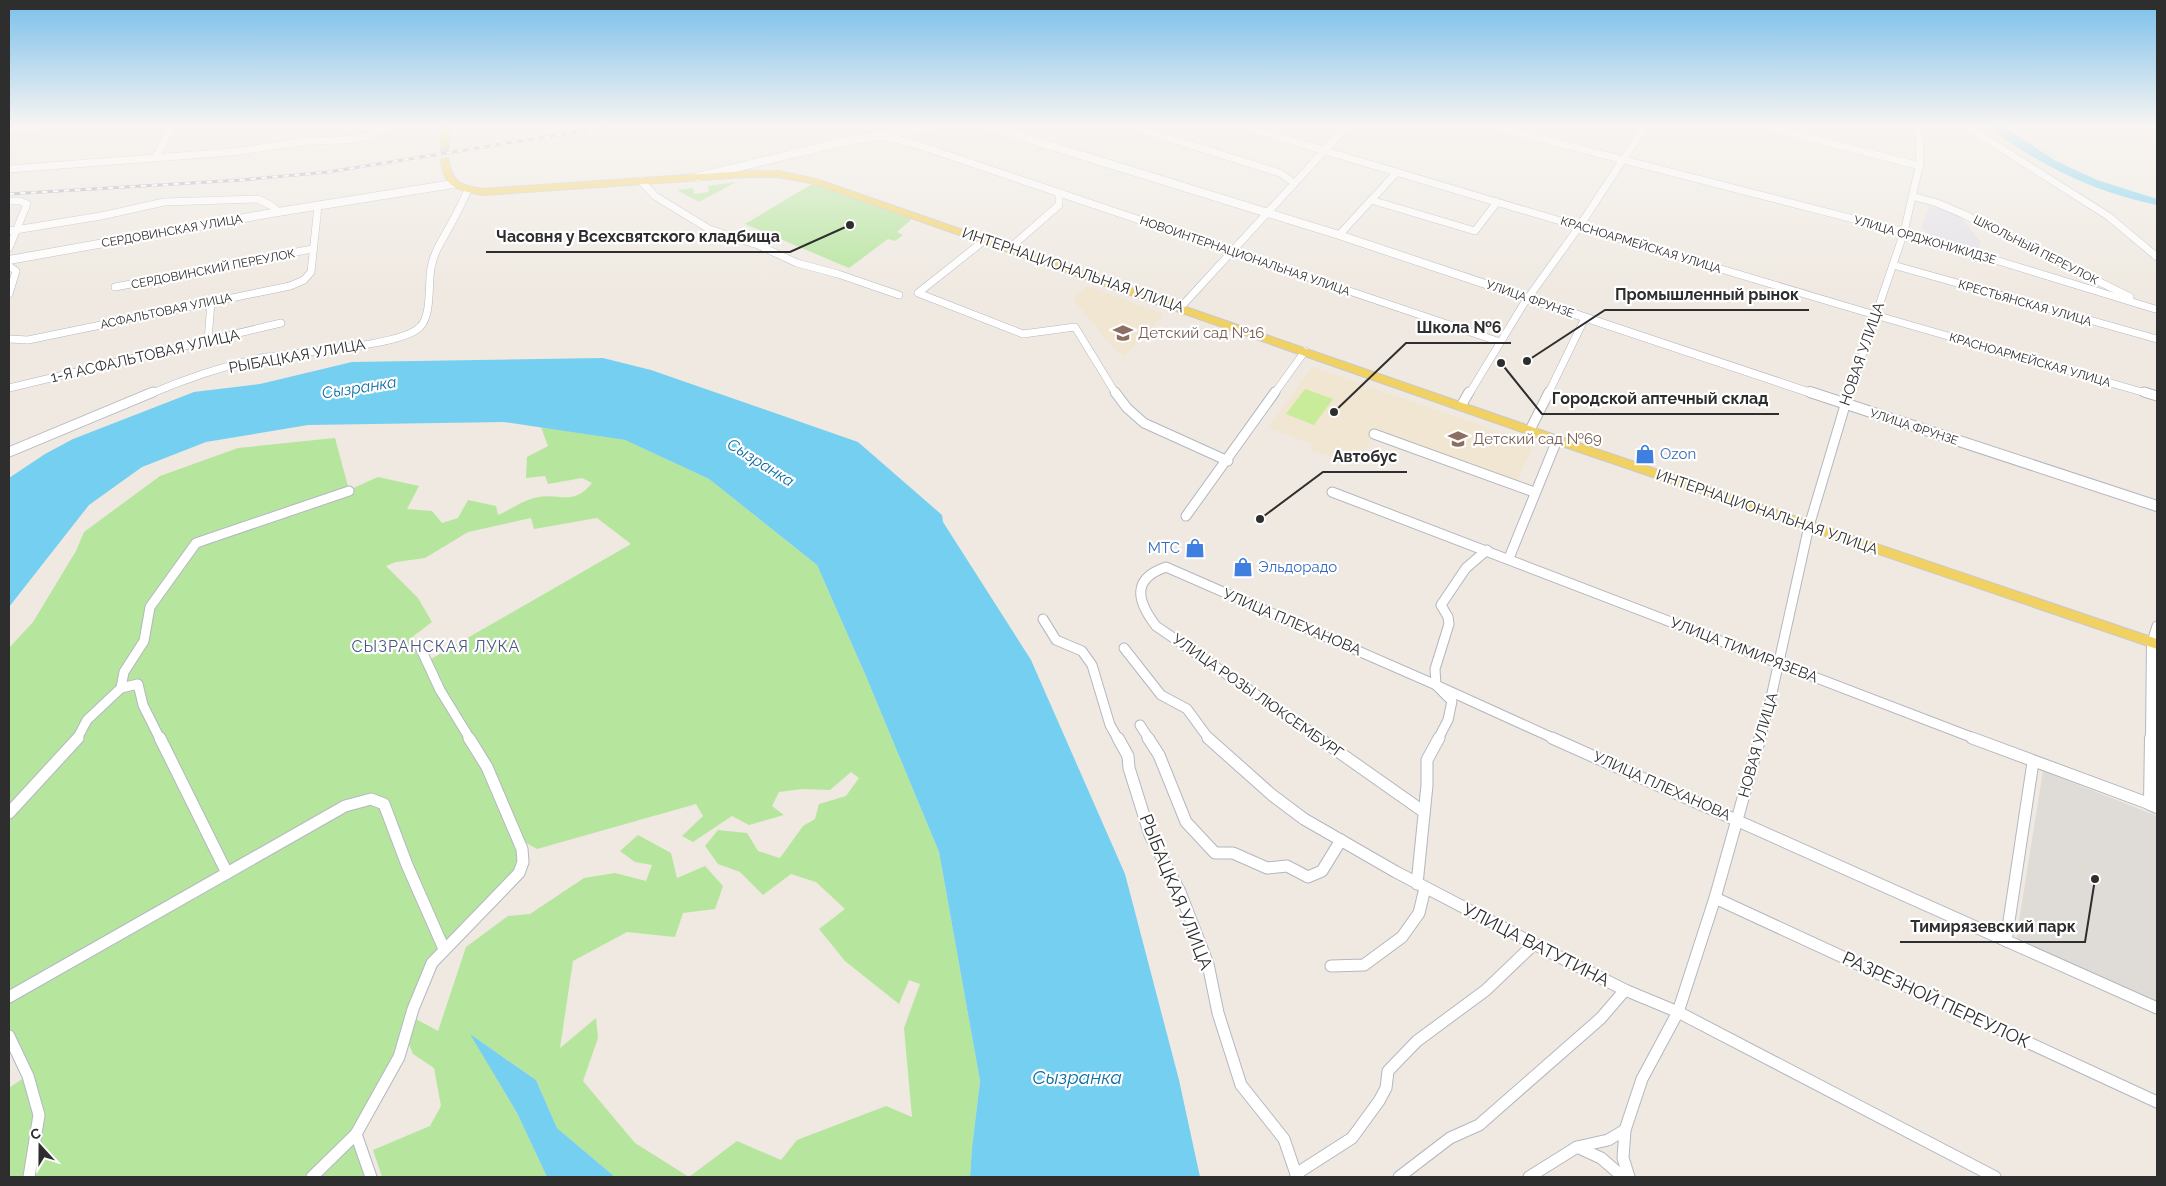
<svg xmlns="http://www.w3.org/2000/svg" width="2166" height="1186" viewBox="0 0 2166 1186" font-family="Raleway,sans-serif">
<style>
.industrial{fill:#e3e1e8}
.education{fill:#f0e6d1}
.green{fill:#b6e59e;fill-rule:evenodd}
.pitch{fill:#c9ec9a}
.plaza{fill:#dfdcd8}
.water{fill:#75cff0}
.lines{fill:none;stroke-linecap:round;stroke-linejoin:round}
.river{fill:#75cff0;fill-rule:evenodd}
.primary-tunnel{stroke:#c8c4bd;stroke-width:9;stroke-dasharray:9 5;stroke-linecap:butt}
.minor-far2-casing{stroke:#b4b7c1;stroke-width:8}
.minor-far1-casing{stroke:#b4b7c1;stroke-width:11}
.minor-casing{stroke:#b4b7c1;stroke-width:13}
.tertiary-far2-casing{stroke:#b4b7c1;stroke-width:9}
.tertiary-far1-casing{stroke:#b4b7c1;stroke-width:12}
.tertiary-casing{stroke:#b4b7c1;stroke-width:14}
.primary-casing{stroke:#c9c9c9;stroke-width:2}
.minor-far2{stroke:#fff;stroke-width:7}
.minor-far1{stroke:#fff;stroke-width:9}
.minor{stroke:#fff;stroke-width:11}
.tertiary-far2{stroke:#fff;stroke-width:8}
.tertiary-far1{stroke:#fff;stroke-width:10}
.tertiary{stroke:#fff;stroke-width:12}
.primary{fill:#f2d163;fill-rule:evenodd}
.rail-casing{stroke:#a3a6b8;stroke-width:3}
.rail{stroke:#fff;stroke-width:2;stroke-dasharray:5.5;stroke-linecap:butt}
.labels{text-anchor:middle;stroke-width:4.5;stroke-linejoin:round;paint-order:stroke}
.far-street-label{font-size:12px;fill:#2e2e2e;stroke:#fff}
.street-label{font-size:15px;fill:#2e2e2e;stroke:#fff}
.education-label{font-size:15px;fill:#785e54;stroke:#fff;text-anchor:start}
.shop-label{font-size:15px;fill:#366cbe;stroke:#fff;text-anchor:start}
.water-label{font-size:16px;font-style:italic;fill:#0d6fa3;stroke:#fff}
.neighbourhood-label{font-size:16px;letter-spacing:1px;fill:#4d5680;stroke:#fff}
.near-street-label{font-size:18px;fill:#2e2e2e;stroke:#fff}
.near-water-label{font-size:19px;font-style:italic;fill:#0d6fa3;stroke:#fff}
.leader{fill:none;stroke:#2e2e2e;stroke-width:2}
.callout-dot{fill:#2e2e2e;stroke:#fff;stroke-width:2}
.callout-label{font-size:16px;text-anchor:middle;font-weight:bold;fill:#2e2e2e;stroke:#fff;stroke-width:4.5;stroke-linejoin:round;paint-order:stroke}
</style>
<rect width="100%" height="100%" fill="#efe9e1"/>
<polygon class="industrial" points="1929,206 1958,214 1981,242 1978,251 1934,239 1922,227"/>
<g class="education">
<polygon points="1087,286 1164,314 1124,356 1117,352 1073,299"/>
<polygon points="1312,367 1534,444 1517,481 1376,432 1355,465 1310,450 1313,444 1268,428"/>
</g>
<g class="green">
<polygon points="736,182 699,202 677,190 693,188 694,194 709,192 708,186"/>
<polygon points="812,184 905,214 911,220 897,232 903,235 895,241 888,239 849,268 745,224"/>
<path d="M 541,427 L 625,440 L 709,479 L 817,565 L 865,674 L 939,852 L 980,1081 L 972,1148 L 970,1177 L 615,1177 L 557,1128 L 536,1080 L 471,1035 L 517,1113 L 547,1177 L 382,1177 L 373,1150 L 430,1126 L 441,1106 L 434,1068 L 413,1054 L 406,1037 L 356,1134 L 371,1177 L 9,1177 L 9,1088 L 28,1075 L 9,1036 L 9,648 L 33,622 L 76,551 L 84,532 L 160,476 L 238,448 L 335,438 L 349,490 L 378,477 L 419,486 L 407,509 L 432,511 L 442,523 L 458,518 L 468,500 L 496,506 L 498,515 C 510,510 522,501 534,498 C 558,491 572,508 592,483 L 582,478 L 548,484 L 545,476 L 526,478 L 527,457 L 548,446 ZM 531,518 L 534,529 L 597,518 L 631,544 L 424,663 L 411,638 L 432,622 L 418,598 L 386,566 L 396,562 L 425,558 L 468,532 ZM 851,772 L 859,778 L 846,796 L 819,804 L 815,819 L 803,826 L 780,858 L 758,851 L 747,833 L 718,830 L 705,846 L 718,864 L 740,872 L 763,895 L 791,874 L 816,882 L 845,909 L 819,929 L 845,961 L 899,1004 L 909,980 L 920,984 L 904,1028 L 912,1117 L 886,1106 L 797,1140 L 781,1160 L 737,1141 L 689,1177 L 635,1143 L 583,1081 L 598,1038 L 596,1018 L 560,1048 L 573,961 L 627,932 L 675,937 L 683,913 L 715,909 L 723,886 L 705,866 L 677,878 L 671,853 L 638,835 L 620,851 L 635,862 L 652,865 L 646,881 L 615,873 L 584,878 L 530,914 L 508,916 L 466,947 L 438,1031 L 416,1019 L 406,1036 L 438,956 L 523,862 L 517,838 L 537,849 L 696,804 L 703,816 L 682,836 L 693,842 L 732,816 L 749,825 L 784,815 L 772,806 L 779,792 L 802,789 L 830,790 Z"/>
</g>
<polygon class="pitch" points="1305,389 1333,399 1314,425 1286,414"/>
<polygon class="plaza" points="2043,771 2157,816 2157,1002 2016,940"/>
<g class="water">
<polygon points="603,358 651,370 858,442 942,515 943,522 1031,660 1125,874 1179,1080 1200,1177 970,1177 972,1148 980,1081 939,852 865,674 817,565 709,479 625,440 504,422 308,425 206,442 142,467 89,505 9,607 9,478 45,454 73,439 194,392 260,384 352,362"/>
<polygon points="470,1034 536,1080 557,1128 615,1177 547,1177 517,1113"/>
</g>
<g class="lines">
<path class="river" d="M 1990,126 L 2002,126 L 2056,161 L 2097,180 L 2157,199 L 2157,205 C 2107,195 2060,175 2017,147 C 2008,141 1995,134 1990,126 Z"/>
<polyline class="primary-tunnel" points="445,144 445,161"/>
<defs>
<g id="minor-far2">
<polyline points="1130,126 1280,173 1294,183"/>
<polyline points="1242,126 1875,315 2149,394"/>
<polyline points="1491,126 1904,232 2155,309"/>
<polyline points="1764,126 1920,166"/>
<polyline points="1966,126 2108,216 2157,257"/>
<polyline points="379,128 404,126"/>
<polyline points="9,129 52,126"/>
<polyline points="879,136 909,142 1500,342"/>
<polyline points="1529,136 1537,126"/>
<polyline points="156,157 172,126"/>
<polyline points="9,169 232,152 307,141 347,140 368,136 375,133 379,128"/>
<polyline points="641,181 655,196 709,229 758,245 797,263 838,274 899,295"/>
<polyline points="1912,196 1937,203 1963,214 2130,297"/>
<polyline points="1371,200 1475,231 1497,202"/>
<polyline points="9,201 20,201 27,204 9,248"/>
<polyline points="9,231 101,216 164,202 258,199 272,206 278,212"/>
<polyline points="1339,235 1397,172"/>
<polyline points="986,239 918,293 1023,334 1075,327 1116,394"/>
<polyline points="1011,247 1059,205 1059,193"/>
<polyline points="1893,265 2157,339"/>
<polyline points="9,266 16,271 9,294"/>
<polyline points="115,287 312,249"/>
<polyline points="1181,307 1347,126"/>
<polyline points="9,339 28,340 290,286 304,280 311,272 318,206"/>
<polyline points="208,341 211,302"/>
<polyline points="9,388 281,323"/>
<path d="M 150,394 C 185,379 223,366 261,358 C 293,352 401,347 420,327 C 432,315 428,284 431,268 C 434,251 443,239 451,224 C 457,213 463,201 468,190"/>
<polyline points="1274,394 1305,351"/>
<polyline points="1469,394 1523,305 1579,227 1645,126"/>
<polyline points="1548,394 1585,318"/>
<polyline points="1849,394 1904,232 1920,163 1919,131"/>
</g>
<g id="minor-far1">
<polyline points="1115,392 1127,408 1144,423 1228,461"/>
<polyline points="2144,392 2157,396"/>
<polyline points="1461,406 1469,392"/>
<polyline points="1530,430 1549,392"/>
<polyline points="1374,434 1534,492"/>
<polyline points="9,452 153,392"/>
<polyline points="1332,492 1976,739"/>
<polyline points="1186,516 1275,392"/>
<polyline points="1509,558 1557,440"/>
<polyline points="1043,619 1056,640 1082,651 1092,665 1110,725 1118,739"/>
<polyline points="2152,642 2157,626"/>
<polyline points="420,647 440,690 470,739"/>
<polyline points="1124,648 1161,695 1187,709 1209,739"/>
<polyline points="121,688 138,684 143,705 160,739"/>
<polyline points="1140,725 1149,739"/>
<polyline points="77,739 87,720 121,688 124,672 144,641 150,607 196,543 349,491"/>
<path d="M 1321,739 L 1156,626 C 1137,601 1131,579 1166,567 L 1436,685 L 1555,739"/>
<polyline points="1438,739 1448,720 1452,701 1436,685 1435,669 1449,624 1448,617 1441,605 1466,568 1487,550"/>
<polyline points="1760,739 1770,702 1809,526 1849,392"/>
</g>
<g id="minor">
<polyline points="160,738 227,873"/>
<polyline points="1118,738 1128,756 1129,768 1150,835 1180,892 1208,964 1218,1013 1241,1085 1284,1139 1297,1177"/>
<polyline points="1148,738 1159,755 1186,822 1215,853 1233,853 1267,868 1287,866 1308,877 1322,871 1341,840"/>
<polyline points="1208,738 1272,795 1304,819 1396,872 1534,944 1625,990 1678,1012 1995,1177"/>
<polyline points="1319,738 1424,812"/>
<polyline points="1552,738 2157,1008"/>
<polyline points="1972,738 2150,804"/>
<polyline points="9,813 78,738"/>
<polyline points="1417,884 1427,785 1427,760 1439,738"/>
<polyline points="1715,898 2157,1102"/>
<polyline points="2006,941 2033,762"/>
<polyline points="1331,966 1364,965 1402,937 1419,913 1425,888"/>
<polyline points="9,997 345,806 371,799 384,804 407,865 444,949"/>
<polyline points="9,1036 28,1076 39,1115 29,1177"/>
<polyline points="1577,1147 1608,1140 1625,1130"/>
<polyline points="1296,1174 1352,1138 1379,1101 1386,1088 1388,1071 1417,1041 1486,990 1534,944"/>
<polyline points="312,1177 356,1134"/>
<polyline points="371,1177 356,1134 399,1057 413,1009 432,963 519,873 523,862 522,849 487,767 469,738"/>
<polyline points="1399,1177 1450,1138 1479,1125 1601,1018 1625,990"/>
<polyline points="1529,1177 1577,1147 1601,1158 1623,1177"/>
<polyline points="1629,1177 1623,1158 1625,1130 1642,1079 1678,1012 1715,898 1760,738"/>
</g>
<g id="tertiary-far2">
<polyline points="987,126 1339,235 1814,394"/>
<polyline points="698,177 841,142 939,126"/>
<polyline points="9,260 278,212 453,184"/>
</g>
<g id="tertiary-far1">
<polyline points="1810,392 2157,506"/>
<polyline points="2151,739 2152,642"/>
</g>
<polyline id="tertiary" points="2151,738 2150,804 2157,807"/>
<g id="primary">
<polygon points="442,126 450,126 449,144 445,147 441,144"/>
<path d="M 445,158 L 449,161 C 452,184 463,186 484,189 L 745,171 L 778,171 L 816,179 L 1561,437 L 2157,639 L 2157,649 L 1553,443 L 811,183 L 778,177 L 745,177 L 484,195 C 460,191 444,189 441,161 Z"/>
</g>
</defs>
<use href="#minor-far2" class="minor-far2-casing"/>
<use href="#minor-far1" class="minor-far1-casing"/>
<use href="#minor" class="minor-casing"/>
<use href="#tertiary-far2" class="tertiary-far2-casing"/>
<use href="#tertiary-far1" class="tertiary-far1-casing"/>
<use href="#tertiary" class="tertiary-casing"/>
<use href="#primary" class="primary-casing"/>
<use href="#minor-far2" class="minor-far2"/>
<use href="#minor-far1" class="minor-far1"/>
<use href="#minor" class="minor"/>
<use href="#tertiary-far2" class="tertiary-far2"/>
<use href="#tertiary-far1" class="tertiary-far1"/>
<use href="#tertiary" class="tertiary"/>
<use href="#primary" class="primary"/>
<defs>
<polyline id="rail" points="9,194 241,180 328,172 614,126"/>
</defs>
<use href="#rail" class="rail-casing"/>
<use href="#rail" class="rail"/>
</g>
<linearGradient id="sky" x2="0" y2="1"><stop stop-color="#7abfeb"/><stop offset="0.43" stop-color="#f8f5f2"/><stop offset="1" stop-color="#f8f5f2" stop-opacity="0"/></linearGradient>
<rect width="2166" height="292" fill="url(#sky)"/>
<defs>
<symbol id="school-bare" viewBox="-9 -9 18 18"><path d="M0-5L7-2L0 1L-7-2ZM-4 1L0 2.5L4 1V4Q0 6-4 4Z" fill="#8d6e63" stroke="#fff" stroke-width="2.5" paint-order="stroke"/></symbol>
<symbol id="shop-bare" viewBox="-9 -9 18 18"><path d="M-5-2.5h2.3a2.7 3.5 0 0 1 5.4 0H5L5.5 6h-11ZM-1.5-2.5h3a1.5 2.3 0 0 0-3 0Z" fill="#3f7fe0" stroke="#fff" stroke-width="2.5" paint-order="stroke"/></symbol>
</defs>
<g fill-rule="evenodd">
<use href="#school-bare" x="1109" y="319" width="28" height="28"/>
<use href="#school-bare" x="1444" y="425" width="28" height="28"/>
<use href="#shop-bare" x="1631" y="440" width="28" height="28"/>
<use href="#shop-bare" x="1181" y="534" width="28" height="28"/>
<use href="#shop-bare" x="1229" y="553" width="28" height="28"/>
</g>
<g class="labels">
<g class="far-street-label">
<text transform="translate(172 231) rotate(-10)" y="4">СЕРДОВИНСКАЯ УЛИЦА</text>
<text transform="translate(1925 240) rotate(16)" y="4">УЛИЦА ОРДЖОНИКИДЗЕ</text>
<text transform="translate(1641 245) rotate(17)" y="4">КРАСНОАРМЕЙСКАЯ УЛИЦА</text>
<text transform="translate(2036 250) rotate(27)" y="4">ШКОЛЬНЫЙ ПЕРЕУЛОК</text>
<text transform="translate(1245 256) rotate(19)" y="4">НОВОИНТЕРНАЦИОНАЛЬНАЯ УЛИЦА</text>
<text transform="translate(213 269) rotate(-11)" y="4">СЕРДОВИНСКИЙ ПЕРЕУЛОК</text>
<text transform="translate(1530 299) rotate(19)" y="4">УЛИЦА ФРУНЗЕ</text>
<text transform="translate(2025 303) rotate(16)" y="4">КРЕСТЬЯНСКАЯ УЛИЦА</text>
<text transform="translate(166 311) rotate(-12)" y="4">АСФАЛЬТОВАЯ УЛИЦА</text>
<text transform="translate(2030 360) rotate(16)" y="4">КРАСНОАРМЕЙСКАЯ УЛИЦА</text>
<text transform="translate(1914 427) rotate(18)" y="4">УЛИЦА ФРУНЗЕ</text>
</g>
<g class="street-label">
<text transform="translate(1073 270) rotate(19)" y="5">ИНТЕРНАЦИОНАЛЬНАЯ УЛИЦА</text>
<text transform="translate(1862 354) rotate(-71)" y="5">НОВАЯ УЛИЦА</text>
<text transform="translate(145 356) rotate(-13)" y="5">1-Я АСФАЛЬТОВАЯ УЛИЦА</text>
<text transform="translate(297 356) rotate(-10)" y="5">РЫБАЦКАЯ УЛИЦА</text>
<text transform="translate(1767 512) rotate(19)" y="5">ИНТЕРНАЦИОНАЛЬНАЯ УЛИЦА</text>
<text transform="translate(1292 622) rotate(23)" y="5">УЛИЦА ПЛЕХАНОВА</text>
<text transform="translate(1744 650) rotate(21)" y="5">УЛИЦА ТИМИРЯЗЕВА</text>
<text transform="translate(1258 696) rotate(35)" y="5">УЛИЦА РОЗЫ ЛЮКСЕМБУРГ</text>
<text transform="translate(1758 745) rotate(-74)" y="5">НОВАЯ УЛИЦА</text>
<text transform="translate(1662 786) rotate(24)" y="5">УЛИЦА ПЛЕХАНОВА</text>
</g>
<g class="education-label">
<text x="1138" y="338">Детский сад №16</text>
<text x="1473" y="444">Детский сад №69</text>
</g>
<g class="shop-label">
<text x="1660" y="459">Ozon</text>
<text x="1180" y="553" text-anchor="end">МТС</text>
<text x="1258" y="572">Эльдорадо</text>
</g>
<g class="water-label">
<text transform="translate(359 387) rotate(-9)" y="6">Сызранка</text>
<text transform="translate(761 462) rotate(32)" y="6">Сызранка</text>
</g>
<g class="neighbourhood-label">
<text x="436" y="652">СЫЗРАНСКАЯ ЛУКА</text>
</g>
<g class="near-street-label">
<text transform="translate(1176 892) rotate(68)" y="6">РЫБАЦКАЯ УЛИЦА</text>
<text transform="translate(1536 945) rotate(27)" y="6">УЛИЦА ВАТУТИНА</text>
<text transform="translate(1936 1000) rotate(25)" y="6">РАЗРЕЗНОЙ ПЕРЕУЛОК</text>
</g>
<g class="near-water-label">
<text x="1077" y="1084">Сызранка</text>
</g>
</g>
<path class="leader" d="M850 225L790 252H486M1527 361L1605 310H1809M1334 412L1406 343H1511M1501 363L1542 414H1779M1260 519L1323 472H1407M2095 879L2085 942H1900"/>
<g class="callout-dot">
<circle cx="850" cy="225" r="5"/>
<circle cx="1527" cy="361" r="5"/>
<circle cx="1334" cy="412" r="5"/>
<circle cx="1501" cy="363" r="5"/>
<circle cx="1260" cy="519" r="5"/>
<circle cx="2095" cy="879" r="5"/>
</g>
<g class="callout-label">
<text x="638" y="242">Часовня у Всехсвятского кладбища</text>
<text x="1707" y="300">Промышленный рынок</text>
<text x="1459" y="333">Школа №6</text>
<text x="1660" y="404">Городской аптечный склад</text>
<text x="1365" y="462">Автобус</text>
<text x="1993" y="932">Тимирязевский парк</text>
</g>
<rect width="2166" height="1186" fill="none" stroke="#2e2e2e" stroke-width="20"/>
<g transform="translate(40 1146) rotate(339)" stroke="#ffffff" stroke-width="4" paint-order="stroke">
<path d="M0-4L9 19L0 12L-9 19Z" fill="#2e2e2e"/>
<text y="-8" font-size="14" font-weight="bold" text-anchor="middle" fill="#2e2e2e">С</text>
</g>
</svg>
